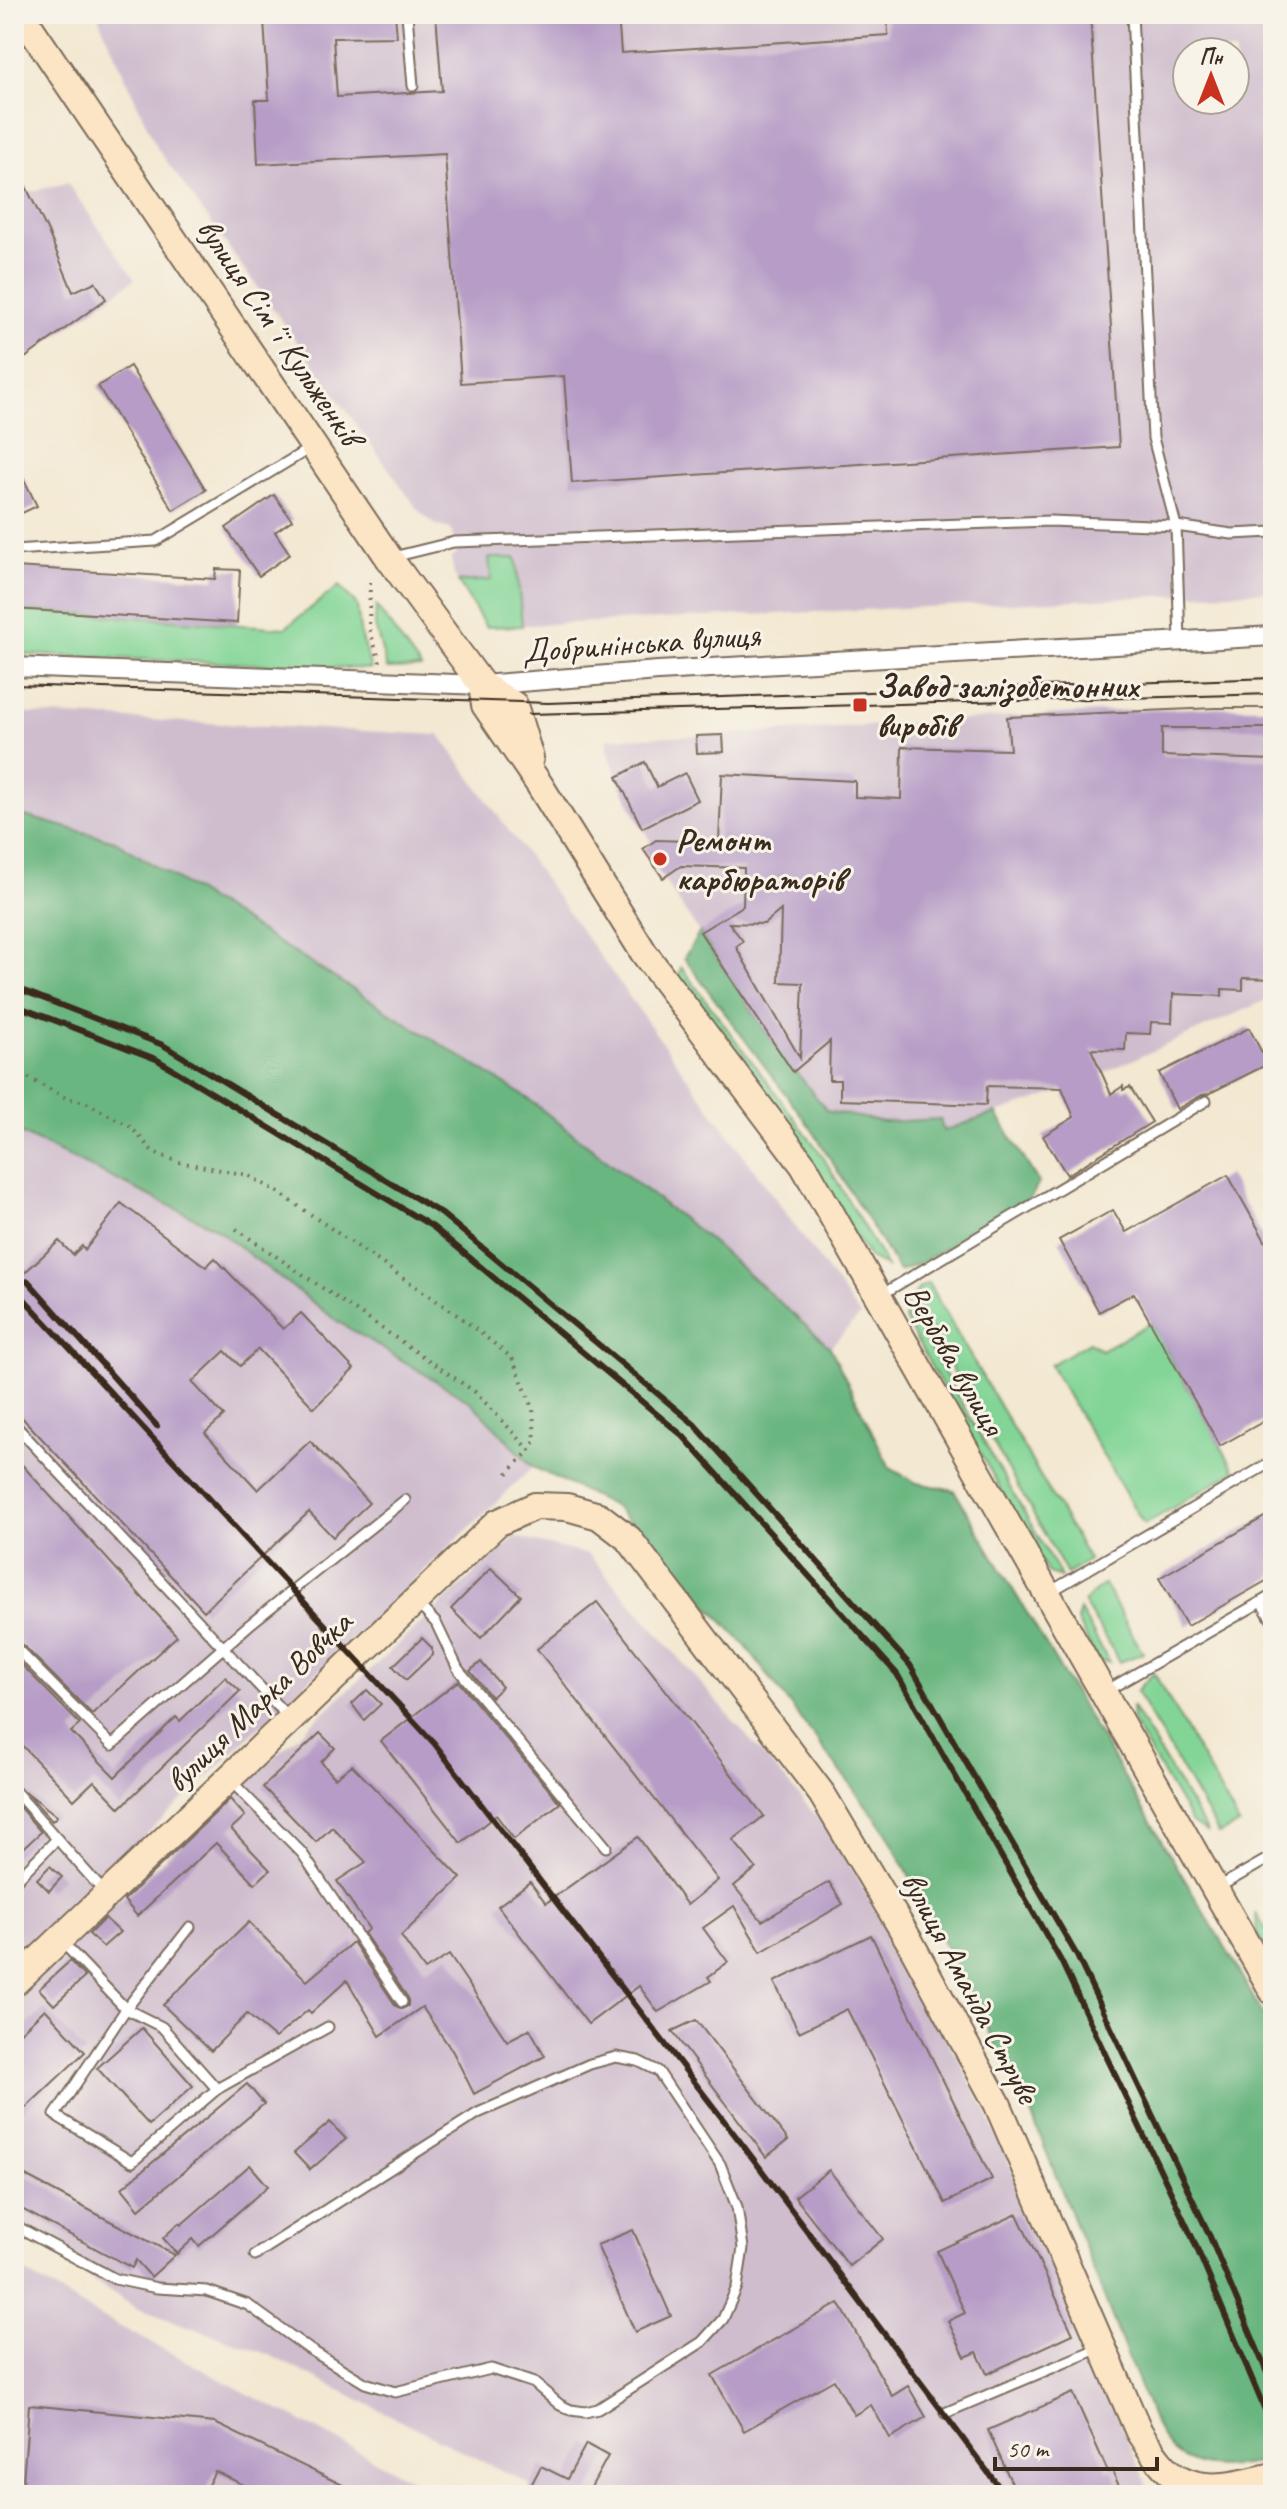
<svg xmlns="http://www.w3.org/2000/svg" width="1287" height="2509" viewBox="0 0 1287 2509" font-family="Caveat,sans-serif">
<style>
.industrial{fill:#cfbdce;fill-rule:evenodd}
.green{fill:#83d597;stroke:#5f805a;stroke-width:2}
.forest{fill:#6ab680;stroke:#52704f;stroke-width:2}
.building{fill:#b69cc6;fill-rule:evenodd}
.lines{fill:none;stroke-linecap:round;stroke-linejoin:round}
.service-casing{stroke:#7b6c5d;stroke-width:13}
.minor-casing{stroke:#7b6c5d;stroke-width:22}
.secondary-casing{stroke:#7b6c5d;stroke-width:30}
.path{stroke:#7b6c5d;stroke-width:4;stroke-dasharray:2 6;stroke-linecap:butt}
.service{stroke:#fff;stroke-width:9}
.minor{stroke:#fff;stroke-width:18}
.secondary{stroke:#fce5c4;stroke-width:26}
.tram{stroke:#3b2a1e;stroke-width:2}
.rail{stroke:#3b2a1e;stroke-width:6}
.poi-dot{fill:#c8321e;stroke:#f7f3e8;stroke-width:3}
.labels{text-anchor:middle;stroke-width:6;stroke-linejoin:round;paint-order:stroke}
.street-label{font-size:34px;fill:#3b2a1e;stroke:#f7f3e8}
.poi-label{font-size:34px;font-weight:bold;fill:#3b2a1e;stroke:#f7f3e8;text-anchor:start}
</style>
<rect width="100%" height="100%" fill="#f7f3e8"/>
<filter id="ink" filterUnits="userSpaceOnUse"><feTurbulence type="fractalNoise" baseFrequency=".0125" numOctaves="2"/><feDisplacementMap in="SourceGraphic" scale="16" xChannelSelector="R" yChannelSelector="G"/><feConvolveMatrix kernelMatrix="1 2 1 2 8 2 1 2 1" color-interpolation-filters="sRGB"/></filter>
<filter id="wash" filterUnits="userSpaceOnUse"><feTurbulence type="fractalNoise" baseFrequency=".006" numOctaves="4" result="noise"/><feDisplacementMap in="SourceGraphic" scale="32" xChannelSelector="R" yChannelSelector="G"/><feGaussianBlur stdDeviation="1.8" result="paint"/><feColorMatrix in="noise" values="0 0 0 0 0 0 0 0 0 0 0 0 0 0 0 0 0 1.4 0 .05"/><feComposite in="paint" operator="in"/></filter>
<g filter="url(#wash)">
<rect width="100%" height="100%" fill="#f3e8d1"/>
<g class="industrial">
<path d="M 97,14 L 1273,14 L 1273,591 L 486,627 L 454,575 L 451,558 L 457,554 L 451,529 L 436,525 L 419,511 L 157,148 ZM 1187,52 L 1235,52 L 1235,100 L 1187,100 Z"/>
<polygon points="67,183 135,279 14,366 14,200 29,192"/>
<polygon points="1215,707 1273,708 1273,997 1063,1091 943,1131 940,1119 884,1122 827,1111 773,1042 643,849 651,843 617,777 607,747 607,738 723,735 1125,710"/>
<polygon points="14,713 440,735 860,1316 830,1347 706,1237 527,1098 115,841 14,813"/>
<polygon points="14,1130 212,1226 337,1321 471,1402 533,1467 14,1960"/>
<polygon points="515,1537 589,1555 834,1836 986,2110 1151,2495 534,2495 531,2485 267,2354 136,2308 14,2228 14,1996"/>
<polygon points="14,2266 100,2316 441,2495 14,2495"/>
</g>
<g class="green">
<polygon points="489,558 516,558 522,626 486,627 458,582 491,580"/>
<polygon points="339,586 357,605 360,631 371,669 14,654 14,609 285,628"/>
<polygon points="376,606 421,668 387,669 375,626"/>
<polygon points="681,967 822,1155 887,1267 870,1258 678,979"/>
<polygon points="928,1283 1089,1560 1067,1574 912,1298 919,1288"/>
<polygon points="905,1304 1061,1577 1048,1573 905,1320"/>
<polygon points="1151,1323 1235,1471 1144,1525 1050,1365 1089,1342 1101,1350"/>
<polygon points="1104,1584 1143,1653 1120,1662 1083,1602"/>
<polygon points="1080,1610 1109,1662 1098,1661 1077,1621"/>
<polygon points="1154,1673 1239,1824 1219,1834 1136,1691"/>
<polygon points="1132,1706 1208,1833 1192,1823 1133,1723"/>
<polygon points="1256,1913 1273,1942 1273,1961 1257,1935"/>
</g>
<g class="forest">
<path d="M 14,813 L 115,841 L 527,1098 L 706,1237 L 830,1347 L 890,1468 L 917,1483 L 954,1490 L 1233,1961 L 1273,2033 L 1273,2460 C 1240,2467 1196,2475 1170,2448 C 1163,2441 1158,2429 1153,2420 L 1030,2111 L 887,1833 L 744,1644 L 614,1506 L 533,1467 L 471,1402 L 337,1321 L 212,1226 L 14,1130 Z"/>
<polygon points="700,932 773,1042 827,1111 884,1122 940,1119 943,1131 996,1113 1039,1183 1030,1199 920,1263 899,1271 813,1131 684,958"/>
</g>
<g id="blocks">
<g class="building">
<polygon points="273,14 395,14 397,37 333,38 337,97 442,91 436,14 618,14 621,53 888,35 887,14 1090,14 1119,447 572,483 564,376 461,383 445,154 258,164 255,100 269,100 264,20 273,19"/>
<polygon points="14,162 49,234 73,292 95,282 106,299 14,366"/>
<polygon points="130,366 206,490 173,510 98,386"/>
<polygon points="14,459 37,506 20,514 14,501"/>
<polygon points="274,495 292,520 275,532 290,554 259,576 226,528"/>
<polygon points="14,567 215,579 216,569 240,570 237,623 14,609"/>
<path d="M 1215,708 L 1273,708 L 1273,728 L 1162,728 L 1162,756 L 1273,760 L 1273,979 L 1243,978 L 1243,990 L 1222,989 L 1222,996 L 1173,994 L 1172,1023 L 1151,1022 L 1150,1034 L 1126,1033 L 1125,1050 L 1091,1049 L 1111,1094 L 1123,1086 L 1123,1090 L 1130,1087 L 1152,1122 L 1067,1175 L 1043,1136 L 1074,1117 L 1062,1088 L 987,1086 L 986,1105 L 840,1100 L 840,1080 L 829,1080 L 830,1041 L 793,1072 L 700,932 L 743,906 L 744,868 L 681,866 L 663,878 L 643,849 L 656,840 L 719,842 L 722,774 L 855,781 L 855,797 L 901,799 L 902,747 L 1010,750 L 1007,717 ZM 781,910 L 779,982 L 803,983 L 800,1058 L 736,947 L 743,941 L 729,923 L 764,924 Z"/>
<polygon points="723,735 724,752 697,753 696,736"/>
<polygon points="645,762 657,787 685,773 698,800 642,828 617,777"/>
<polygon points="1249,1028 1268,1064 1208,1094 1202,1095 1177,1109 1159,1073"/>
<polygon points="1228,1175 1273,1255 1273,1416 1220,1446 1134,1293 1099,1312 1059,1240 1113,1210 1126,1232"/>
<polygon points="121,1203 206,1267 215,1258 283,1329 301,1313 354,1369 314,1408 258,1349 240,1366 225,1351 192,1382 224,1416 205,1433 258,1490 310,1441 369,1503 333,1537 309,1512 204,1611 14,1409 14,1266 22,1275 59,1241 73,1255 82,1246 85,1250"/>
<polygon points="14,1456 177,1636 92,1714 19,1641 14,1639"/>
<polygon points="1273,1512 1273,1577 1187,1626 1159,1578"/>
<polygon points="491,1568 521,1596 481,1638 451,1609"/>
<polygon points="597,1602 764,1816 733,1840 756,1868 734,1886 762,1921 829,1882 843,1904 761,1952 734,1906 703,1928 728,1962 708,1977 711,1981 658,2012 639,1986 588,2024 498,1906 530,1882 546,1903 638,1837 687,1905 718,1880 537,1649"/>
<polygon points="422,1638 432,1648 432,1655 406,1680 393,1666"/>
<polygon points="14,1657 80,1724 71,1732 115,1777 176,1717 180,1721 225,1677 240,1691 120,1808 94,1781 74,1800 14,1737"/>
<polygon points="481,1662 502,1687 491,1697 470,1671"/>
<polygon points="458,1681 560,1803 514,1839 496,1815 461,1843 381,1741"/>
<polygon points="367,1690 381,1704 364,1720 352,1704"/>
<polygon points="320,1733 335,1748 321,1762 335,1778 352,1765 461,1878 401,1936 425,1970 449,1955 507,2041 530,2029 545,2056 474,2094 453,2052 422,2007 380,2036 347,1980 311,2013 308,2010 275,2038 247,2014 211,2051 163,2005 249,1922 307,1981 353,1942 396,2006 402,2009 408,2006 408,1998 364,1933 369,1929 337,1881 366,1862 332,1827 316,1842 263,1787"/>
<polygon points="25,1791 57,1816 52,1821"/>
<polygon points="230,1799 245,1816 231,1829 270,1870 255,1884 216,1843 137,1916 124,1900"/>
<polygon points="14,1801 41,1832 14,1857"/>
<polygon points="50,1866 62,1877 49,1891 37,1879"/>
<polygon points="105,1918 120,1932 103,1947 89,1934"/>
<polygon points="871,1935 992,2179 945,2203 847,2009 799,2032 774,1982"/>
<polygon points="70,1961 85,1977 54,2005 39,1989"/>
<polygon points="45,2009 85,2052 14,2119 14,2038"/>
<polygon points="696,2020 788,2140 766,2157 672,2031"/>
<polygon points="142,2028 193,2086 149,2125 97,2068"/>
<polygon points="247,2084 264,2104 139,2209 122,2188"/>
<polygon points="330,2122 346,2139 310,2170 294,2153"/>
<polygon points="250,2165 268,2186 199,2246 193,2239 177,2254 163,2238 179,2223 181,2225"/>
<polygon points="14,2170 108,2220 175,2255 151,2277 136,2260 132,2268 14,2205"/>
<polygon points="829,2170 883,2239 849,2266 795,2197"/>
<polygon points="1017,2214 1073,2334 987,2374 977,2352 965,2357 948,2321 965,2313 937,2251"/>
<polygon points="633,2230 671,2316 635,2332 597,2245"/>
<polygon points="839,2303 892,2396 908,2386 926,2417 890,2438 871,2405 854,2415 834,2380 744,2431 712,2375"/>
<polygon points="1073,2393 1108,2472 1112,2470 1123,2495 1017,2495 988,2430"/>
<polygon points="29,2405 215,2423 363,2495 264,2495 215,2471 203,2495 22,2495"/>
<polygon points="586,2444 608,2456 589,2491 597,2495 526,2495 541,2466 567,2479"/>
</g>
</g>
</g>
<g filter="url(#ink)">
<use href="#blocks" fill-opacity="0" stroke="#7b6c5d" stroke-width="2"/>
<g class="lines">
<defs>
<g id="service">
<polyline points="407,14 413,86"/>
<polyline points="1132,14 1153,438 1176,526 1180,641"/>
<polyline points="14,550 156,541 312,447"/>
<polyline points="393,557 454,542 1050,521 1176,526 1232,534 1273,532"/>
<polyline points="879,1296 1206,1101"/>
<polyline points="14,1424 288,1717"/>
<polyline points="1048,1593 1273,1461"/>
<polyline points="1261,1602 1273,1622"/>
<polyline points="418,1604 436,1623 458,1669 606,1847"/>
<polyline points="14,1646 112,1745 249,1625 405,1500"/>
<polyline points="1106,1691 1273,1595"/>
<polyline points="231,1781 302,1853 402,2002"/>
<polyline points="14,1790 104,1892"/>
<polyline points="14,1882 57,1839"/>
<polyline points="1217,1888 1273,1856"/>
<polyline points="190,1927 126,2009 55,2115 132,2162 217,2089 328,2027"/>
<polyline points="62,1942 126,2009 162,2027 217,2089"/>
<polyline points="14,2225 115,2279 157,2288 207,2291 248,2305 309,2349 365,2383 395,2392 491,2369 534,2383 560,2405 571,2410 585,2412 598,2409 702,2342 723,2319 737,2287 743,2248 737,2207 720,2164 658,2071 638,2061 616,2057 590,2064 478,2113 255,2255"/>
<polyline points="945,2413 1099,2348"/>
</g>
<polyline id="minor" points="14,667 482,685 658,671 1273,636"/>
<g id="secondary">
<polyline points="21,14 389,558 482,685 514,705 530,758"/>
<polyline points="482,685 485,705 539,784 644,953 804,1166 1273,1991"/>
<path d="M 14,1983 L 497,1523 L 535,1506 L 567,1507 L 599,1516 L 629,1539 L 822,1794 L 910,1942 L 997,2103 L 1139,2432 C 1146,2442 1153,2454 1161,2463 C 1190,2499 1235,2485 1273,2476"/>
</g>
</defs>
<use href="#service" class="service-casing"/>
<use href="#minor" class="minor-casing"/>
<use href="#secondary" class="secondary-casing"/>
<g class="path">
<polyline points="370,582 369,628 380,662"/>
<polyline points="14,1070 66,1098 85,1102 131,1127 153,1152 179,1162 247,1175 275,1190 463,1319 512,1358 533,1408 535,1441 530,1450 507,1474"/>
<polyline points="236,1229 475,1392 530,1450"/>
</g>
<use href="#service" class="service"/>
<use href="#minor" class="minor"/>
<use href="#secondary" class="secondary"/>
<g class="tram">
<polyline points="14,685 548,703 1273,678"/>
<polyline points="529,714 1273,694"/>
</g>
<g class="rail">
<polyline points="14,987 163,1045 442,1214 694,1424 910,1665 1076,1954 1208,2232 1273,2387"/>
<polyline points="14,1005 156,1059 433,1227 683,1436 897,1674 1061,1961 1193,2239 1273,2429"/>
<polyline points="28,1281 157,1426"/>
<polyline points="14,1288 434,1743 745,2148 1005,2495"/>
</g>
</g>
</g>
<g class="poi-dot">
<rect x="852" y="697" width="16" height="16" rx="4"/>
<circle cx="660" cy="859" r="8"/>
</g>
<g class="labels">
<g class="street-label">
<text transform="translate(280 331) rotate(56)" y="12">вулиця Сімʼї Кульженків</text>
<text transform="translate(641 642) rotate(-4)" y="12">Добринінська вулиця</text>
<text transform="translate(955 1359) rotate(60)" y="12">Вербова вулиця</text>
<text transform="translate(258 1701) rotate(-44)" y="12">вулиця Марка Вовчка</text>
<text transform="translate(971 1987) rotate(62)" y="12">вулиця Аманда Струве</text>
</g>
<g class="poi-label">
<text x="876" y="697">Завод залізобетонних<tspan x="876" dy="39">виробів</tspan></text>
<text x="676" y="851">Ремонт<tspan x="676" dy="39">карбюраторів</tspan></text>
</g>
</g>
<rect width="1287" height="2509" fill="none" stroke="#f7f3e8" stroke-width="48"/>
<g transform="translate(1211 76)"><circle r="38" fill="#f7f3e8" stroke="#aca397" stroke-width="2"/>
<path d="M0-6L14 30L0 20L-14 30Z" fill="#c8321e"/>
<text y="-12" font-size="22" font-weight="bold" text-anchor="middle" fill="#3b2a1e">Пн</text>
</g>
<path d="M995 2457v12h162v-12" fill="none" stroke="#3b2a1e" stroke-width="4"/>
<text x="1007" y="2457" font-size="24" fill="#3b2a1e" stroke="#f7f3e8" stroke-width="6" paint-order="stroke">50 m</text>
</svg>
